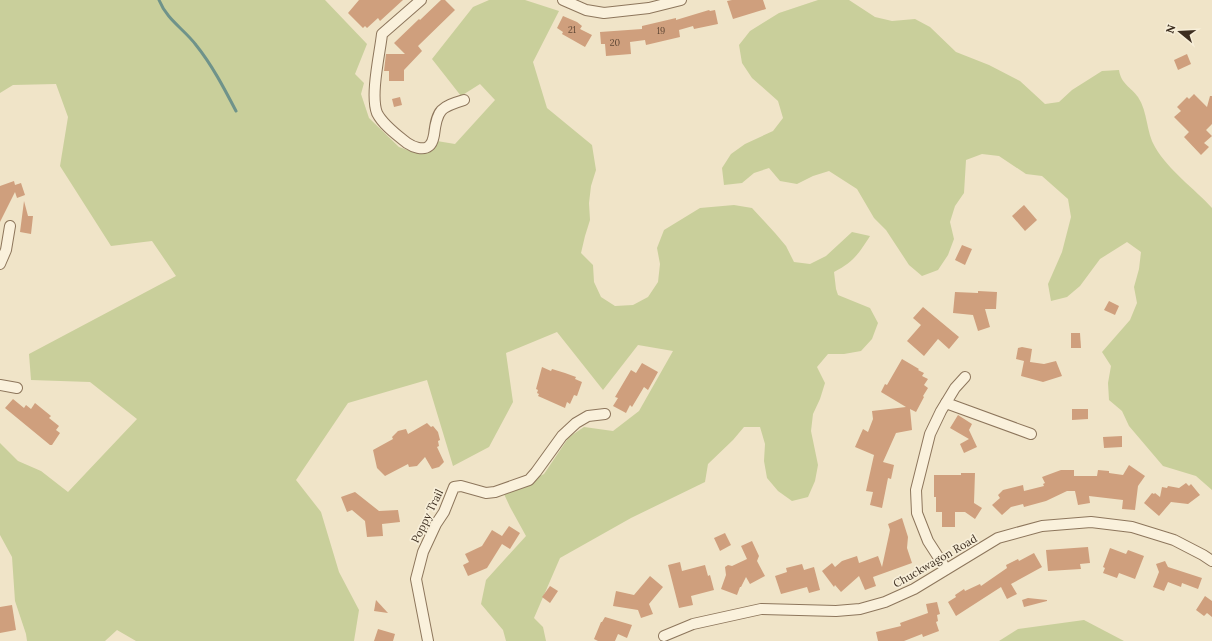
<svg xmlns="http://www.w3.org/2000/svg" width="1212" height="641" viewBox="0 0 1212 641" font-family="Lora,serif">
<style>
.green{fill:#c9cf9b}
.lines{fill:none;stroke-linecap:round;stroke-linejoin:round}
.stream{stroke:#6f938a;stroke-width:3}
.building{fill:#cf9f7d}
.minor-casing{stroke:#8d765c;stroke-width:12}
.minor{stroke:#faf1dc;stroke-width:10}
.labels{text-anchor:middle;stroke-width:3.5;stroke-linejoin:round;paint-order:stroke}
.number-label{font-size:9px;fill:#624a37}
.street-label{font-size:11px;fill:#3d2e20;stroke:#f7eed8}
</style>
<rect width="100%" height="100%" fill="#f0e4c8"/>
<g class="green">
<path d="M 0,0 L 325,0 L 367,44 L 355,74 L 364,83 L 361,94 L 369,118 L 399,147 L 416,153 L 433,147 L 437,141 L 455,144 L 495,100 L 480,84 L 461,96 L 432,59 L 473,7 L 489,0 L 525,0 L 559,11 L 533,62 L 547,108 L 592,145 L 596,170 L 591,186 L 589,203 L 590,220 L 585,236 L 581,253 L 593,265 L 594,282 L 601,297 L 615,306 L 633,305 L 648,297 L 658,282 L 660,264 L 657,248 L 664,230 L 700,208 L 734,205 L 752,208 L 775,233 L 786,246 L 794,262 L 810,264 L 826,256 L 852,232 L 870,236 C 858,255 853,262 834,272 L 836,289 L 838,295 L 870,308 L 878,323 L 872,339 L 861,351 L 844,354 L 828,354 L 817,367 L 825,383 L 820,399 L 813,414 L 811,431 L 818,465 L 815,481 L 808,497 L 792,501 L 778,491 L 767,478 L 764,461 L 765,444 L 760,427 L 744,427 L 733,440 L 708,464 L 705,482 L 631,518 L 560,558 L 534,618 L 543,627 L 546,641 L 506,641 L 503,630 L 481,604 L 486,580 L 526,536 L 510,507 L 504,494 L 544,474 L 569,437 L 584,427 L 613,431 L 639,411 L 673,351 L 638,345 L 603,390 L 557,332 L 506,353 L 513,402 L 489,447 L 453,466 L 427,380 L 348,403 L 296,480 L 321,512 L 339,572 L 359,610 L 354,641 L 136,641 L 117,630 L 105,641 L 27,641 L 26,634 L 15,601 L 12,557 L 0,535 L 0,443 L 18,461 L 41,471 L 68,492 L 137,419 L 90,382 L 31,380 L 29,354 L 176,276 L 152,241 L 111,246 L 60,166 L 68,117 L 56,84 L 13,85 L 0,93 Z"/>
<path d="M 818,0 L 849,0 L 875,17 L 892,21 L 915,19 L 930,27 L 956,52 L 989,65 L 1020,81 L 1045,104 L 1059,102 L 1072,90 L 1102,71 L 1119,70 C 1121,84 1131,87 1138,97 C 1148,112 1146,132 1155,147 C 1169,171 1194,188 1212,208 L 1212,490 L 1196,476 L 1163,466 L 1129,426 L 1122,411 L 1109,400 L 1108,383 L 1111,366 L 1102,352 L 1130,320 L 1137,303 L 1134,287 L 1139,269 L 1141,252 L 1127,242 L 1100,259 L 1080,286 L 1067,297 L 1051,301 L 1048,284 L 1062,252 L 1071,217 L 1068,199 L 1042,176 L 1026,174 L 999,156 L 982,154 L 966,160 L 964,193 L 955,206 L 950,222 L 954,239 L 948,255 L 938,270 L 922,276 L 909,265 L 886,230 L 874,218 L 857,189 L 829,171 L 813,176 L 797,184 L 780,181 L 769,168 L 754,173 L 742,183 L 724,185 L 722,168 L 731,154 L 745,144 L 773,131 L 783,118 L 778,101 L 752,78 L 742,63 L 739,45 L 750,31 L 779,13 Z"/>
<polygon points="1084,620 1124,641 999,641 1018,629"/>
</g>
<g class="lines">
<path class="stream" d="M 159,0 C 167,20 184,29 196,45 C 212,65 224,88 236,111"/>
</g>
<g class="building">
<polygon points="359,0 403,0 380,21 378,18 367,28 365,26 363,28 348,13"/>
<polygon points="441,0 445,0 455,10 418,46 422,51 404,70 404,81 389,81 389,71 384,71 386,54 405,54 394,43 419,19 420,20"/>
<polygon points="732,0 763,0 766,9 733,19 727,1"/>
<polygon points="709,10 710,11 715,10 718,24 694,29 693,26 679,30 680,37 646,45 645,40 630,42 631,54 606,56 605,44 601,44 600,32 642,29 642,26 676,18 676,20"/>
<polygon points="563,16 577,22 582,26 580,29 592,35 585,47 562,34 563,32 557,28"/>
<polygon points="1187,54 1191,64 1178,70 1174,60"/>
<polygon points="1194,94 1207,107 1210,96 1212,96 1212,124 1206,130 1212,136 1204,143 1209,147 1201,155 1184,137 1189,132 1174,117 1181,111 1177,107 1187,97 1189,99"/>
<polygon points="400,97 402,105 394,107 392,99"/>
<polygon points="14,181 15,185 21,183 25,195 17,198 15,192 0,222 0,186"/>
<polygon points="24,201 28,216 33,216 31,234 20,232"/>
<polygon points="1024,205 1037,220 1025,231 1012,216"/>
<polygon points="962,245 972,249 965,265 955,260"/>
<polygon points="978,291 997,292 996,309 985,309 990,327 978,331 973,315 953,313 955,292 978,293"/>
<polygon points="1109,301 1119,306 1115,315 1104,310"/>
<polygon points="923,307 959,337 949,349 938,339 924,356 907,341 921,325 913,318"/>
<polygon points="1071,333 1080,333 1081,348 1071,348"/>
<polygon points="1022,347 1032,349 1030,362 1044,364 1056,361 1062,376 1043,382 1021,376 1024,361 1016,359 1018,348"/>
<polygon points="902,359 919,369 918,370 924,373 922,376 928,379 924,385 928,388 923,396 924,397 916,412 910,409 912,430 896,433 883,462 894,465 891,479 888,478 882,508 870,505 873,492 866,491 874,455 855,447 863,429 868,432 873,419 872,411 906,407 881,392 885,384 887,385"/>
<polygon points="642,363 658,372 648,390 644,387 632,407 630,405 626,413 613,406 618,398 615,397 631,370 636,373"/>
<polygon points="542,367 551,371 552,369 565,373 576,377 575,379 582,382 577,396 574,395 570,404 567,402 565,408 538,396 539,394 537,393 538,390 536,389"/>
<polygon points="13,399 24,408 26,405 31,409 35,403 51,416 49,418 59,426 56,430 60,433 52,445 50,445 5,408"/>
<polygon points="1072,409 1088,409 1088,419 1072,420"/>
<polygon points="958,415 972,424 969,430 977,447 964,453 960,444 969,439 950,428"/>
<polygon points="427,423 431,427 433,426 438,432 440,440 438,441 439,446 437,447 444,462 439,467 432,469 425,457 417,466 409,467 408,464 385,476 377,468 373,450 393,439 392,437 398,431 406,429 408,434"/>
<polygon points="1122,436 1122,447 1104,448 1103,437"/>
<polygon points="1129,465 1145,476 1138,486 1135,510 1122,509 1123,500 1089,496 1090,503 1078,505 1075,491 1067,491 1046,501 1024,507 1023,504 1011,507 1002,515 992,505 1000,498 998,495 1003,490 1023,485 1024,491 1044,486 1043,484 1045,483 1042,477 1061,470 1074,470 1074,476 1097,476 1098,470 1109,471 1109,473 1123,475"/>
<polygon points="961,473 975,473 974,503 982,508 975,519 965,512 955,512 955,527 942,527 942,512 936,512 936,497 934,497 934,475 961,475"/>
<polygon points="1186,483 1189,486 1191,484 1200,495 1188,504 1171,502 1159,516 1144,503 1152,493 1154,494 1155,493 1160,497 1162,487 1167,488 1168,486 1179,488"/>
<polygon points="355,492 379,511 398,510 400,522 382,524 383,536 367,537 365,521 352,510 347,512 341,497"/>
<polygon points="902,518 908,537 907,548 912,563 873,577 876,586 865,590 859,576 841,592 835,585 834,587 822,571 832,563 835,567 842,561 857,556 859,563 878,556 882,567 890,530 888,524"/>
<polygon points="509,526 520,533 510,549 502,544 487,568 468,576 463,565 469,562 465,554 482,546 492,530 502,536"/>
<polygon points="725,533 731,545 720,551 714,538"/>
<polygon points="752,541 759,556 757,561 765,576 750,584 746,577 741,587 740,587 737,595 721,589 726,575 725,567 728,565 732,566 747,559 741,546"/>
<polygon points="1088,547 1090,563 1080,564 1081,569 1048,571 1046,550"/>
<polygon points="1110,548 1126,554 1128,550 1144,556 1135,579 1119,573 1117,578 1103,573 1105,568 1103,567"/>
<polygon points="1034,553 1042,567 1011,584 1017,594 1007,599 1001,587 956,616 948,602 956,597 955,595 964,589 965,591 980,584 981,586 1007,568 1006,565 1018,559 1019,561"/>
<polygon points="1165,561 1168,567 1202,578 1198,589 1182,583 1181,587 1168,582 1164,591 1153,587 1159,572 1156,564"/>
<polygon points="680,562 682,571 705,565 708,576 710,575 714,590 691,596 693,605 679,608 668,565"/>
<polygon points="802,564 804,570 814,567 820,590 809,593 807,587 781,594 775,576 787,572 786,568"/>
<polygon points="650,576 663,587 649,604 653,614 641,618 638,610 613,606 616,591 634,595"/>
<polygon points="550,586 558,591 550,603 542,597"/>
<polygon points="1205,596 1212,601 1212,617 1207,613 1204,616 1196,610"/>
<polygon points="1028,598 1047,600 1047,601 1024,607 1022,600"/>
<polygon points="376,600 388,613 374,611"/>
<polygon points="937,602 940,614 937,615 938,621 936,622 939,631 923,637 922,634 904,641 878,641 876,632 901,626 900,623 928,613 926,604"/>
<polygon points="12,605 16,630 0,633 0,607"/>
<polygon points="605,617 632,625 627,638 618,634 615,641 598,641 594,639 601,622 602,622"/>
<polygon points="378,629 395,634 393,641 374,641"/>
</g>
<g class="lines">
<defs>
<g id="minor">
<path d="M 421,0 L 382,34 C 380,53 370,95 377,113 C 383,125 397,135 407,143 C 413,147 423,151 429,146 C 433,143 433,139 434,135 C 437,109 441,107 464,100"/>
<polyline points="563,0 586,10 604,13 649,8 681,0"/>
<polyline points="0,264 6,250 10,226"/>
<polyline points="0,385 17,388"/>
<polyline points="946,403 1031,434"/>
<polyline points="946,569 928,541 917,513 916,490 930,434 941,411 955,388 965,377"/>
<polyline points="664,636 693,624 761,609 836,611 860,609 885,602 914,589 998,538 1042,526 1091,522 1132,527 1174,540 1203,555 1212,561"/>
<polyline points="428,641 416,579 423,552 436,524 444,512 454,487 461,486 486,493 495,492 529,480 536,472 562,436 576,423 588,416 605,414"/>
</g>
</defs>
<use href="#minor" class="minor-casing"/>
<use href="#minor" class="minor"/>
</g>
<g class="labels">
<g class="number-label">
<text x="572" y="33">21</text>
<text x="661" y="34">19</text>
<text x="615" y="46">20</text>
</g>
<g class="street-label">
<text transform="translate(427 516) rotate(-64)" y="4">Poppy Trail</text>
<text transform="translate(935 561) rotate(-30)" y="4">Chuckwagon Road</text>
</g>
</g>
<g transform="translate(1180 32) rotate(288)" stroke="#f7eed8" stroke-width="3" paint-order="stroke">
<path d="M0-3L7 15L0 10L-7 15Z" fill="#3d2e20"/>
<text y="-6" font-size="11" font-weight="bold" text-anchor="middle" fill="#3d2e20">N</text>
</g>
</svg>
